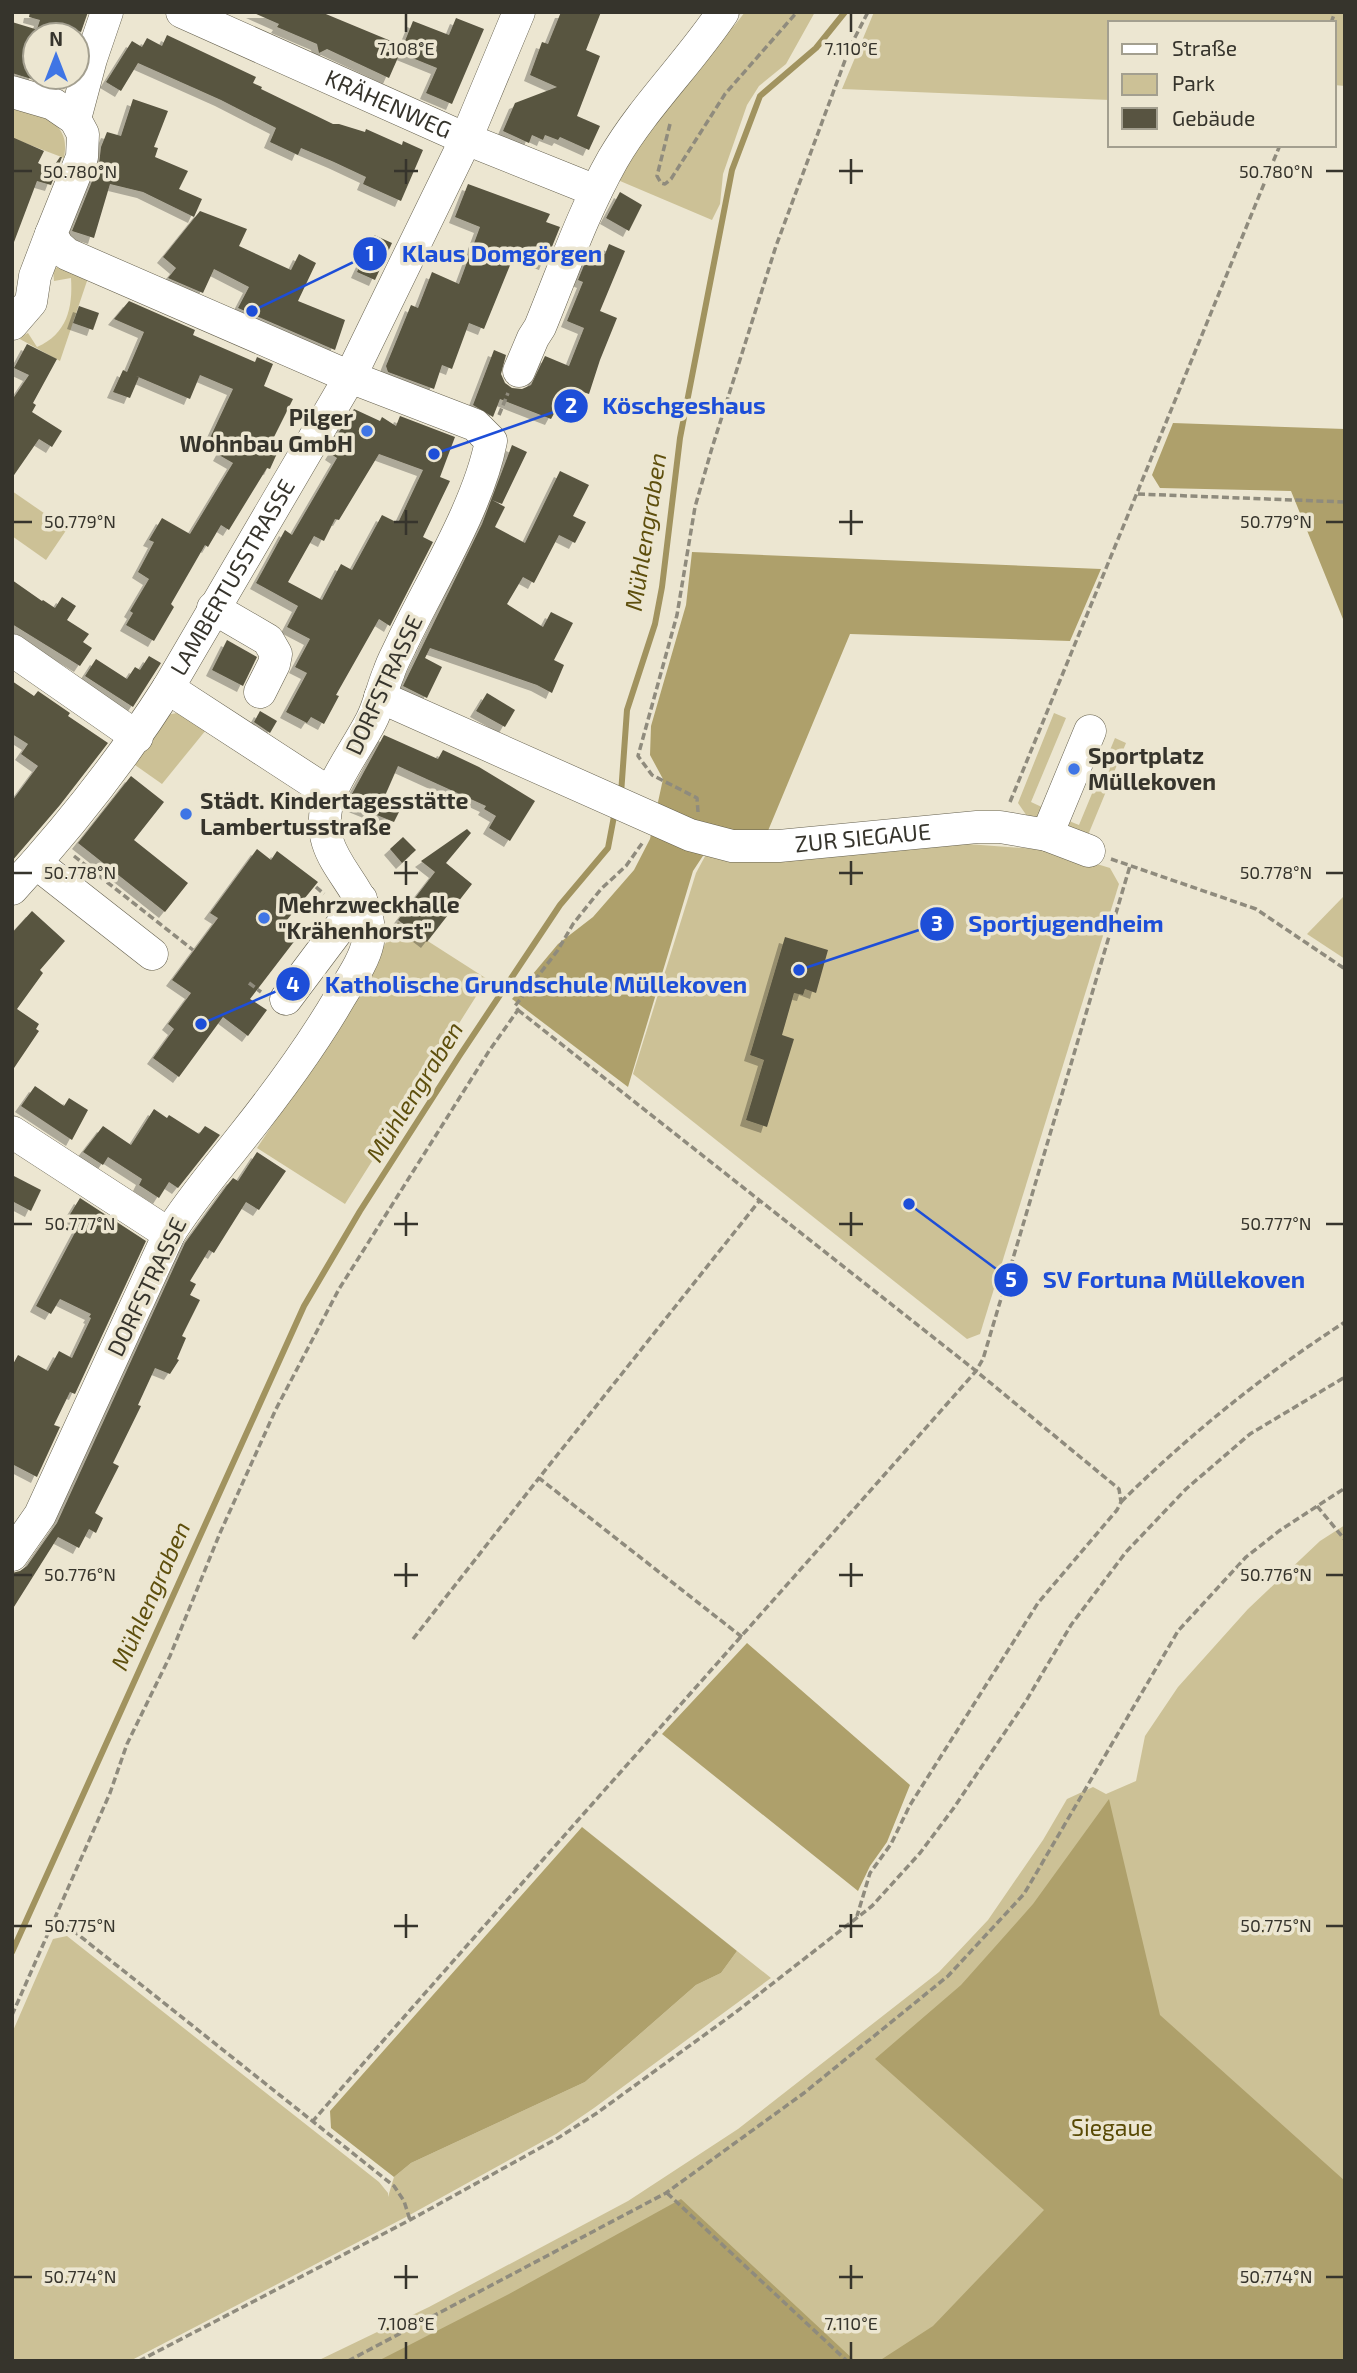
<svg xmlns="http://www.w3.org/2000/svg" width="1357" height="2373" viewBox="0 0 1357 2373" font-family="'Exo 2',sans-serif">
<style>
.green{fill:#ccc196}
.forest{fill:#aea06b}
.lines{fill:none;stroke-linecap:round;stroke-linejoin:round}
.stream{stroke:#a1935f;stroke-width:6}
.building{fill:#585441;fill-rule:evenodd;filter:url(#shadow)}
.minor-casing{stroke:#65604e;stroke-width:33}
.path{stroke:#8f8b7d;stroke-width:3.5;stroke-dasharray:7 3.5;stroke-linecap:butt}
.minor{stroke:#fff;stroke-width:32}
.ticks{fill:none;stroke:#36342c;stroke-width:2.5}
.poi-dot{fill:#3f75e5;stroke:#ece6d1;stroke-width:2.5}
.labels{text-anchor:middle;stroke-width:7;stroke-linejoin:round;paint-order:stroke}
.street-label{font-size:23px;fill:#36342c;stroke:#ece6d1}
.poi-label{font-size:23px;font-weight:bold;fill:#36342c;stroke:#ece6d1;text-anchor:start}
.park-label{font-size:23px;fill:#594a05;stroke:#ece6d1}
.water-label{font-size:24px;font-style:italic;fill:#5e4f0d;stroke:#ece6d1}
.ticks-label{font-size:18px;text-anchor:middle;fill:#36342c;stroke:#ece6d1;stroke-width:7;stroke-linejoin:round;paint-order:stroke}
.leader{fill:none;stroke:#1d4ed8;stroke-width:2.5}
.callout-dot{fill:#1d4ed8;stroke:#ece6d1;stroke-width:2.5}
.mark-label{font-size:21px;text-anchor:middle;font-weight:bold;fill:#fff}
.callout-label{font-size:24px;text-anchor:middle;font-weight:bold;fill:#1d4ed8;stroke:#ece6d1;stroke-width:7;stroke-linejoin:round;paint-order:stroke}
</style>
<defs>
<filter id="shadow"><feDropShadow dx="-6" dy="6" stdDeviation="0" flood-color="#0004"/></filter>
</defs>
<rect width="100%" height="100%" fill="#ece6d1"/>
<g class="green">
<polygon points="745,12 815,12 786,64 759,86 747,105 723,174 720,204 712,220 613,178 719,32 734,26"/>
<polygon points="874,12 1345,12 1345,86 1334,85 1334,23 1110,23 1110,100 842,89"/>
<path d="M 12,106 C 40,115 72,121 64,158 L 12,138 Z"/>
<path d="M 60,266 L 88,278 L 60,361 L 18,338 L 28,333 L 37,347 C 67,334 73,308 71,278 L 54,281 L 53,269 Z"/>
<polygon points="12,491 67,529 46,560 12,536"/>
<polygon points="188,711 210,725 162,784 135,765 166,715"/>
<polygon points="1054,713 1066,718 1031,802 1046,809 1036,819 1029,819 1018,803"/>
<polygon points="1115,738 1126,743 1086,840 1071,835 1064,819 1079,825"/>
<polygon points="967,844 1051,850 1110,868 1119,884 980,1334 967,1339 633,1074 696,873 710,847"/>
<polygon points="1343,897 1345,899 1345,959 1307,934"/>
<polygon points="398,922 487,979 345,1204 257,1148 329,1040"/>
<polygon points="1345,1525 1345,2361 317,2361 429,2307 628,2201 738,2129 939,1972 988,1920 1043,1840 1067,1799 1093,1787 1106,1794 1136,1781 1145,1736 1178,1687 1248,1609 1320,1541"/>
<polygon points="67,1936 379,2182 388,2193 388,2197 394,2177 411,2163 585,2082 696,1985 721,1973 737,1951 771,1978 594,2108 556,2134 406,2217 130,2361 12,2361 12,2033 53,1939"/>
</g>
<g class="forest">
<polygon points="1173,423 1345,429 1345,624 1291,491 1160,488 1152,475"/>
<polygon points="692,552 1101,569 1070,641 850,634 765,838 718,833 693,871 628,1087 512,999 558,944 593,917 634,870 650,839 663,779 650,755 651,726 686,605"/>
<polygon points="747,1643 910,1785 887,1842 870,1866 858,1891 662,1734"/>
<polygon points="1109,1799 1160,2015 1345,2181 1345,2361 879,2361 933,2326 1044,2210 875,2059 961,1985 1033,1904"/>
<polygon points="582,1827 737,1951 721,1973 696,1985 585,2082 411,2163 394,2177 331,2128 330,2111"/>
<polygon points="681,2199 855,2361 378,2361 509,2294"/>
</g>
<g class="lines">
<g class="stream">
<polyline points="621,794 627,710 655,624 662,587 680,438 732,170 760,96 816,48 845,12"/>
<polyline points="12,1952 304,1306 360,1211 460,1055 560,905 608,848 615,811"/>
</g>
</g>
<g class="building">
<polygon points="30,12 88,12 81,32 57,25 53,35 35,35 40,20 29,17"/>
<polygon points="252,12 321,12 403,46 413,21 449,35 456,18 484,29 452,104 426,93 437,68 400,53 389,78 327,49 319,53 317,44 277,27 279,24"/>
<polygon points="561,12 601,12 586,50 600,56 577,116 600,126 589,150 560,137 558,140 545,135 543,140 532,135 529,143 503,131 515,103 557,87 530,75 542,42 548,44"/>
<polygon points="12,22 35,29 35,77 67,77 64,89 12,73"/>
<polygon points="167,35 256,77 253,83 262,87 261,89 333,124 339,124 365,132 366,129 402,145 403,141 423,150 401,201 363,184 366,177 334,162 301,148 298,155 270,142 276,128 221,100 138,63 121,91 106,82 132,41 142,47 147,38 162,46"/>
<polygon points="133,99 168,111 154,147 158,148 155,157 188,171 179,189 202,199 194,217 143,192 110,184 94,238 72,231 99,164 101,147 107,132 121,136"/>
<polygon points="12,137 44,151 38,163 51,170 60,157 62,157 51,185 37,181 14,242 12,242"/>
<polygon points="468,184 550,214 546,222 560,227 545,264 515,253 484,329 469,323 452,369 442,365 434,389 388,372 386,366 411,305 418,308 432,272 459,284 480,227 455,217"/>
<polygon points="620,192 642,205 629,231 606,218"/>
<polygon points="200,211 247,229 239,246 291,270 299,254 316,263 298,301 345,320 335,350 238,308 249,287 214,269 203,293 168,278 176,268 163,257"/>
<polygon points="374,235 392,243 375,280 357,272"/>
<polygon points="609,244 625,251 600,311 617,318 600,360 589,394 577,390 573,401 563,397 551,419 500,399 493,417 473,405 494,350 506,355 501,374 505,383 512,388 522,389 531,385 545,356 569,366 584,328 567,321 583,282 578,280 591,248 605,254"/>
<polygon points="129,301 195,330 193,335 255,362 257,357 273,364 264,386 293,399 270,445 279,449 270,469 267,468 229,530 221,525 208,547 205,545 171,604 174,607 154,641 126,625 133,613 130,611 149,579 138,572 154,542 149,540 162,518 190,534 233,463 219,455 224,446 210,438 233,389 200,375 190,399 136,376 139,377 130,398 113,392 123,370 127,372 144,332 114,319"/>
<polygon points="79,306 99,313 93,330 73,323"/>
<polygon points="27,344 57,359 33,403 36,405 32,412 62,431 52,447 39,439 12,478 12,400 29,375 14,368"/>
<path d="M 354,409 L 380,421 L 382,417 L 396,426 L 400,416 L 455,437 L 440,477 L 450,481 L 423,537 L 433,542 L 390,626 L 379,619 L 336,695 L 339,696 L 324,724 L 311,717 L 307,723 L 286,712 L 307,673 L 295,667 L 310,639 L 287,627 L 298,606 L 256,583 L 285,530 L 292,535 L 337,458 L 331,454 L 341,438 L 337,435 ZM 379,454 L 423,470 L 398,523 L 382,515 L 352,570 L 341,564 L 322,600 L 288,582 L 314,536 L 324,541 L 335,519 L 339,520 Z"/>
<polygon points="512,445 527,452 502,504 492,500 505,507 495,527 525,543 560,471 589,485 573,516 586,522 575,543 559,535 534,583 523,577 507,604 543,627 551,612 573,623 554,660 564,665 552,693 537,685 430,648 425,658 442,667 427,698 403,686 482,524"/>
<polygon points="12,580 42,601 43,600 55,608 62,597 76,606 67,620 89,634 83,642 92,648 80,666 12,624"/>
<polygon points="227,640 257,657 243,686 212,670"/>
<polygon points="149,656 161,663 133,707 85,676 96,659 127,679 135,667 140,670"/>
<polygon points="12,681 34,696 38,691 70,713 68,716 108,743 60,805 12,861 12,801 38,766 21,754 28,744 12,734"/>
<polygon points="487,693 515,710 505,727 476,711"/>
<polygon points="260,711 277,721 270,733 254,722"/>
<polygon points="384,735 438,759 443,750 479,767 535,801 510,841 489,828 496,816 484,809 486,806 398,766 384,798 402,806 394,822 347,803"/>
<polygon points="131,776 164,802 134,840 188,883 165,912 78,843"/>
<polygon points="467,829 471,833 446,863 472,884 427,942 398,920 435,872 421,861"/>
<polygon points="403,837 416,850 402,863 390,849"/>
<polygon points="257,849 271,860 277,851 318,882 282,926 296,939 250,999 267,1010 248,1036 223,1017 179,1077 153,1058 174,1029 168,1024 191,993 172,980 218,918 210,913"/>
<polygon points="32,911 65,941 40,970 43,973 17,1009 39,1024 36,1029 39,1031 12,1071 12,933"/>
<polygon points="785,937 828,950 816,993 805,989 803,995 794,993 782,1035 794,1039 767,1127 746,1120 764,1060 750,1055"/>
<polygon points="35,1086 64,1106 69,1098 88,1110 72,1140 21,1106"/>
<polygon points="154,1109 167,1118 169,1115 199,1134 205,1126 220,1135 178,1188 169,1182 159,1198 139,1185 142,1179 108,1157 103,1165 83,1152 103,1126 131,1145"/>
<polygon points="257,1152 286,1171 259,1210 246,1202 214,1253 209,1250 190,1281 196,1284 190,1295 200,1300 182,1336 186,1338 177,1359 179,1360 170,1374 155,1368 138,1405 141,1406 113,1463 119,1466 95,1513 103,1518 96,1533 89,1529 79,1548 58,1537 12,1610 12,1573 20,1571 27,1566 57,1523 185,1243 228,1184 233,1178 238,1181"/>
<polygon points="12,1175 41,1190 31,1211 12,1201"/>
<polygon points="80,1198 146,1241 75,1394 70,1392 54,1425 60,1427 37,1477 12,1464 12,1366 18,1355 48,1371 59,1351 72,1358 91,1318 89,1317 91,1314 60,1299 51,1314 36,1306 78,1227 66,1221"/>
</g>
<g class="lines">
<defs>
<g id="minor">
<path id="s1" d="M 182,12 L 466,139 L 596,191"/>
<path d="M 12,92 L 53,104 L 75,119 L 83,134 L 82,157 L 51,234 L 58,246 L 67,254 L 350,377 L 475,425 L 491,441 C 479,505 431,582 402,643 C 398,652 392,662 389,672 C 382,688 379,706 371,721 C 358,746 340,770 330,795 C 305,863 377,883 368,942 C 364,962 349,982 339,999 C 311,1047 277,1093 242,1137 C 217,1169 191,1199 169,1234 L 40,1515 L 12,1555"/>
<polyline points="75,119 91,59 107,12"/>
<polyline points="12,324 31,302 35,276 51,234"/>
<path d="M 519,371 L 533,338 L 540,327 C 563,271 583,212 613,159 C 644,106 689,63 723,12"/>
<polyline points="213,608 268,640 276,654 274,664 260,692"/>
<polyline points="12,650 137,737"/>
<polyline points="168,688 331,794"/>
<path id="s2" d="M 380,697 L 690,835 L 732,846 L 779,846 L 977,827 L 1000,827 L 1047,835 L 1089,851"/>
<polyline points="1047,835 1090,731"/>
<polyline points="36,863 152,954"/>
<path id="s3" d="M 12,889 C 70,826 122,760 168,688 L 350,377 L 466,139 L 519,12"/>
<polyline points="286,999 361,899"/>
<polyline points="12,1132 169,1234"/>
</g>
</defs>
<use href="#minor" class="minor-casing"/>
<g class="path">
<polyline points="1331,23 1335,12"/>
<polyline points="670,124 657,176 661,183 665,184 671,179 725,94 797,12"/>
<polyline points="499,415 508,393"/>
<polyline points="1138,494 1345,502"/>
<polyline points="1010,802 1280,145"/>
<polyline points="698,812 697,798 652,775 638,756 677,615 695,507 712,448 776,246 850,47 868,12"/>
<polyline points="74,856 193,950"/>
<polyline points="1111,859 1256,909 1345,969"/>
<polyline points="316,887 324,894"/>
<polyline points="249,983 261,992"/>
<polyline points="518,1010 976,1371 1119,1489 1121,1502 1117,1510 1038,1603 910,1805 891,1844 870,1873 857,1916"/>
<path d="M 1121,1502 C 1190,1434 1263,1375 1345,1322"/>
<polyline points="1317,1506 1345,1540"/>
<polyline points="742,1637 539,1478 760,1200"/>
<polyline points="413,1639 539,1478"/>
<polyline points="56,1917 394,2186 404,2201 410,2220"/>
<polyline points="12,2015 110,1793 127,1744 170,1656 220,1533 276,1409 339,1289 489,1051 518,1010 515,1006 558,950 573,924 601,889 626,866 643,842"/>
<path d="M 312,2122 C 532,1870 755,1622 976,1371 L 983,1359 L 1130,866"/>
<polyline points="667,2193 847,2361"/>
<polyline points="139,2361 410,2220 558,2138 597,2113 736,2012 872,1906 920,1853 953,1809 1026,1701 1071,1625 1126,1552 1186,1489 1250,1434 1345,1377"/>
<polyline points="348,2361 666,2193 804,2093 948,1976 1024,1894 1178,1631 1246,1557 1279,1531 1345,1488"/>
</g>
<use href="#minor" class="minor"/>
</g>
<path class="ticks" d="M 406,14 L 406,32M 851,14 L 851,32M 406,159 L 406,184M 851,159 L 851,184M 14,171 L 32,171M 394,171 L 418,171M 839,171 L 863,171M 1326,171 L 1343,171M 406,510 L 406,535M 851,510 L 851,535M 14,522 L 32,522M 394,522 L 418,522M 839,522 L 863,522M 1326,522 L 1343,522M 406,861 L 406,885M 851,861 L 851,885M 14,873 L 32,873M 394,873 L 418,873M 839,873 L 863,873M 1326,873 L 1343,873M 406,1212 L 406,1236M 851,1212 L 851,1236M 14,1224 L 32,1224M 394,1224 L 418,1224M 839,1224 L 863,1224M 1326,1224 L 1343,1224M 406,1563 L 406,1587M 851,1563 L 851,1587M 14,1575 L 32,1575M 394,1575 L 418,1575M 839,1575 L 863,1575M 1326,1575 L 1343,1575M 406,1914 L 406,1938M 851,1914 L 851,1938M 14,1926 L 32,1926M 394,1926 L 418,1926M 839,1926 L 863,1926M 1326,1926 L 1343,1926M 406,2265 L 406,2289M 851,2265 L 851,2289M 14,2277 L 32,2277M 394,2277 L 418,2277M 839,2277 L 863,2277M 1326,2277 L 1343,2277M 406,2342 L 406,2359M 851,2342 L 851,2359"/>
<g class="poi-dot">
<circle cx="367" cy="431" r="7"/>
<circle cx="1074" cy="769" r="7"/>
<circle cx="186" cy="814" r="7"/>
<circle cx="264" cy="918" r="7"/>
</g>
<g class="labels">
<g class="street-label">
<text dy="8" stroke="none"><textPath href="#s1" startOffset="226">KRÄHENWEG</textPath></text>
<text dy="8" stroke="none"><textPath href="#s3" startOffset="383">LAMBERTUSSTRASSE</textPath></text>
<text transform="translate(384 685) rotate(-65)" y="8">DORFSTRASSE</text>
<text dy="8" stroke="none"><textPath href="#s2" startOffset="514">ZUR SIEGAUE</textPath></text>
<text transform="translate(147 1287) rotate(-64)" y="8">DORFSTRASSE</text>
</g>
<g class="poi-label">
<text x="353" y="426" text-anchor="end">Pilger<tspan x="353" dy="26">Wohnbau GmbH</tspan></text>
<text x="1088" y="764">Sportplatz<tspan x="1088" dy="26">Müllekoven</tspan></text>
<text x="200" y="809">Städt. Kindertagesstätte<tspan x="200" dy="26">Lambertusstraße</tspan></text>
<text x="278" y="913">Mehrzweckhalle<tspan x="278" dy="26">"Krähenhorst"</tspan></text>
</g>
<g class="park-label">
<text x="1112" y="2136">Siegaue</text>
</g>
<g class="water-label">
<text transform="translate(646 532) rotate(-81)" y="8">Mühlengraben</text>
<text transform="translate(415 1092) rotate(-58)" y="8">Mühlengraben</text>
<text transform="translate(151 1596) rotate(-66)" y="8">Mühlengraben</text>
</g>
</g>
<g class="ticks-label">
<text x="406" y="55">7.108°E</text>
<text x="851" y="55">7.110°E</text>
<text x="80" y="178">50.780°N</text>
<text x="1276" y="178">50.780°N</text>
<text x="80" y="528">50.779°N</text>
<text x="1276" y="528">50.779°N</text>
<text x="80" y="879">50.778°N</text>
<text x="1276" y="879">50.778°N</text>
<text x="80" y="1230">50.777°N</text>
<text x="1276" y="1230">50.777°N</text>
<text x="80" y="1581">50.776°N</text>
<text x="1276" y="1581">50.776°N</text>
<text x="80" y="1932">50.775°N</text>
<text x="1276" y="1932">50.775°N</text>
<text x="80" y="2283">50.774°N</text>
<text x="1276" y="2283">50.774°N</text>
<text x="406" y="2330">7.108°E</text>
<text x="851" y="2330">7.110°E</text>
</g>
<path class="leader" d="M252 311L370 254M434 454L571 406M799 970L937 924M201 1024L293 984M909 1204L1011 1280"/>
<g class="callout-dot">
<circle cx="252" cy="311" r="7"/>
<circle cx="434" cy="454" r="7"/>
<circle cx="799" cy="970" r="7"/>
<circle cx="201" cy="1024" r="7"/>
<circle cx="909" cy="1204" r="7"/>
<circle cx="370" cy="254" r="18"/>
<circle cx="571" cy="406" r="18"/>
<circle cx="937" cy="924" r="18"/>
<circle cx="293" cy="984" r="18"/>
<circle cx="1011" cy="1280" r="18"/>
</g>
<g class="mark-label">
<text x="370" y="261">1</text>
<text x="571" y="413">2</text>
<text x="937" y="931">3</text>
<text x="293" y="992">4</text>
<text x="1011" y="1287">5</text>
</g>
<g class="callout-label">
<text x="502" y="262">Klaus Domgörgen</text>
<text x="684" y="414">Köschgeshaus</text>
<text x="1066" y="932">Sportjugendheim</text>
<text x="536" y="993">Katholische Grundschule Müllekoven</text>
<text x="1174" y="1288">SV Fortuna Müllekoven</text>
</g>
<rect width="1357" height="2373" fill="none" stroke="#36342c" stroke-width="28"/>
<rect x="1108" y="21" width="228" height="126" fill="#ece6d1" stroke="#a39f8f" stroke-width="2"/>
<rect x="1122" y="44" width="35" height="10" fill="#ffffff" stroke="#a39f8f" stroke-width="2"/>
<text x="1172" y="56" font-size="21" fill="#36342c">Straße</text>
<rect x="1122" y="74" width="35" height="21" fill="#ccc196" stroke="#a39f8f" stroke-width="2"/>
<text x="1172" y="91" font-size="21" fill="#36342c">Park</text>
<rect x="1122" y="108" width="35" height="21" fill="#585441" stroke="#a39f8f" stroke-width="2"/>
<text x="1172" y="126" font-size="21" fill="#36342c">Gebäude</text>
<g transform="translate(56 56)"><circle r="33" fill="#ece6d1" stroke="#a39f8f" stroke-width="2"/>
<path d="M0-5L12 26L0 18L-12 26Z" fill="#3f75e5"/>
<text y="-10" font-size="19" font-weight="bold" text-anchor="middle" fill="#36342c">N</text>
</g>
</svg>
